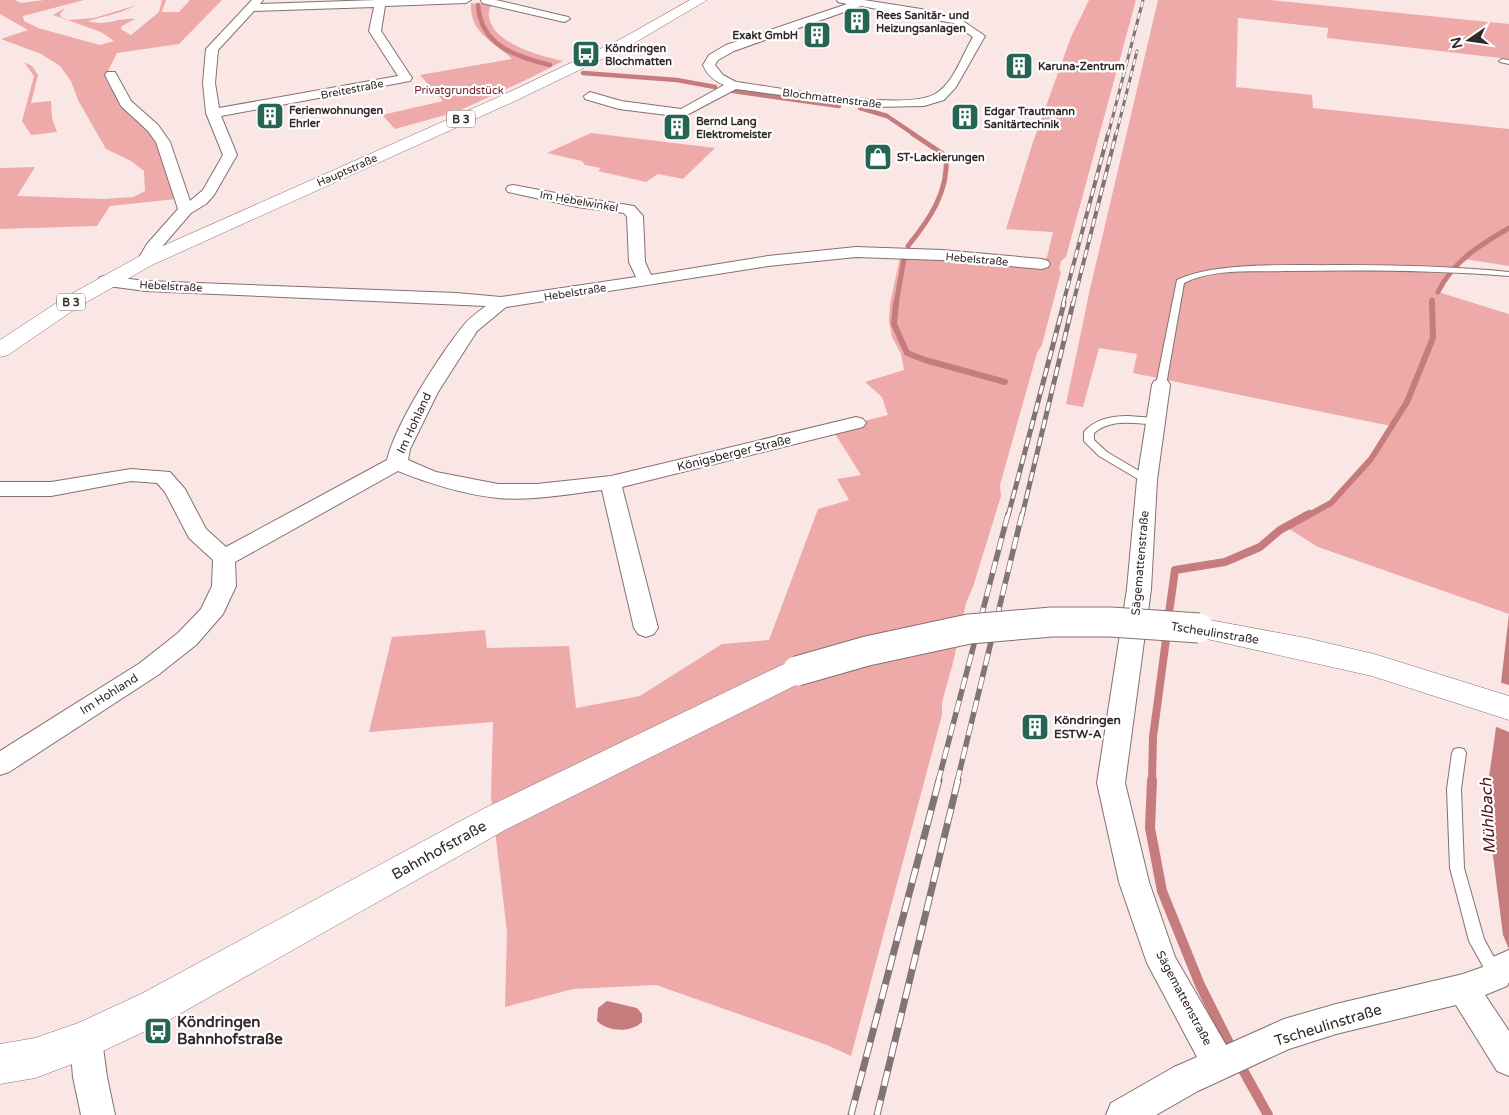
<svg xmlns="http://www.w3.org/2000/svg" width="1509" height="1115" viewBox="0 0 1509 1115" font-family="'Varela Round',sans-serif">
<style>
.green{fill:#eea9a9}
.water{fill:#c67c7c}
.pier{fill:#fbe6e6}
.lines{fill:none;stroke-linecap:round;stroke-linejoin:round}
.stream-far4{stroke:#c67c7c;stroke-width:4.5}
.stream-far3{stroke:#c67c7c;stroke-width:5}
.stream-far2{stroke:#c67c7c;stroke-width:6}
.stream-far1{stroke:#c67c7c;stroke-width:8}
.stream{stroke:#c67c7c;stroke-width:10}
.service-casing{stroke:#837171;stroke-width:2}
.minor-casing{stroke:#837171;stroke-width:2}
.tertiary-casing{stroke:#837171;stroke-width:1}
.primary-casing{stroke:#837171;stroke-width:1}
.service{fill:#fff;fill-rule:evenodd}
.minor{fill:#fff;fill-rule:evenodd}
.tertiary{fill:#fff;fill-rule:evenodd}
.primary{fill:#fff;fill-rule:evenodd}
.rail-far4-casing{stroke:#827474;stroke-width:3}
.rail-far3-casing{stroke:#827474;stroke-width:4}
.rail-far2-casing{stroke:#827474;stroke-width:5}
.rail-far1-casing{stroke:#827474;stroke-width:5.5}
.rail-casing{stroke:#827474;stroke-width:7}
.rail-far4{stroke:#fff;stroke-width:2;stroke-dasharray:6;stroke-linecap:butt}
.rail-far3{stroke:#fff;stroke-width:2.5;stroke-dasharray:8;stroke-linecap:butt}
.rail-far2{stroke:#fff;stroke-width:3;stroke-dasharray:9;stroke-linecap:butt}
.rail-far1{stroke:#fff;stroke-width:4;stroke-dasharray:12;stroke-linecap:butt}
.rail{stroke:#fff;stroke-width:5;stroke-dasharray:15;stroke-linecap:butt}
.tertiary-bridge-casing{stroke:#837171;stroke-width:31;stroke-linecap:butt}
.tertiary-bridge{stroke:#fff;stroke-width:29}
.labels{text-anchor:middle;stroke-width:4.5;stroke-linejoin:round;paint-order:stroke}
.far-poi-label{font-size:11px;font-weight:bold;fill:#312929;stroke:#fff;text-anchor:start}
.far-street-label{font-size:11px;fill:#312929;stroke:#fff}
.far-park-label{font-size:11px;fill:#721823;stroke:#fff}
.shield{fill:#fff;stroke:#6f6969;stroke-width:1}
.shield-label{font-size:11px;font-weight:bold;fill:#312929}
.street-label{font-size:12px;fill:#312929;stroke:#fff}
.poi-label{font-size:12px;font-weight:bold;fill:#312929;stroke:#fff;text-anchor:start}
.near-street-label{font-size:15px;fill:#312929;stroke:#fff}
.near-poi-label{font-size:15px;font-weight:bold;fill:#312929;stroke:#fff;text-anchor:start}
.near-water-label{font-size:16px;font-style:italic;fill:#520e17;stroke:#fff}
</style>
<rect width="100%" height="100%" fill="#fbe6e6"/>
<g class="green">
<path d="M 0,0 L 15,0 L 21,3 L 44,0 L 84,0 L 23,16 L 24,21 L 38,28 L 100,45 L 114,41 L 101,32 L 53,15 L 65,8 L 60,14 L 61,17 L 68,20 L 94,18 L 137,5 L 121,12 L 88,21 C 105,27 119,17 135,19 L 122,26 L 121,29 L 131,35 L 159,12 L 162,0 L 166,0 L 162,12 L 179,12 L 190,0 L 222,0 L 179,44 L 117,53 L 105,77 C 117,106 136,111 153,133 C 160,142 171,185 176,199 L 110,206 L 97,226 L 0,229 L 0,168 L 35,167 L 17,196 L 103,199 L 133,197 L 145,191 L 144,171 L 131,161 L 106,149 L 78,100 L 71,81 L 60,66 L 41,54 L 1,39 L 28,30 L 0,14 Z"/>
<polygon points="1089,0 1136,0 1066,257 1061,261 1059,269 1061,272 1042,345 1037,353 1000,485 1001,496 973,587 966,603 953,663 942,702 942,715 851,1056 827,1045 656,985 573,989 505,1007 507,932 491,797 493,722 369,732 392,637 485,630 487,648 569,646 576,708 640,696 722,644 769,640 818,509 849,500 837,479 861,475 832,429 888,415 882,397 865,382 904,370 901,354 892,337 889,321 890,304 901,253 1042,264 1047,257 1053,232 1006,229 1033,142 1071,37"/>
<polygon points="1158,0 1269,0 1509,24 1509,59 1327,38 1328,28 1238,18 1236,87 1312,95 1313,108 1509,129 1509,266 1464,259 1443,279 1438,292 1509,314 1509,614 1318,547 1286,527 1331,503 1371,459 1391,426 1133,373 1137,354 1099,348 1083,407 1066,404 1090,289"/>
<path d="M 471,3 L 491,5 C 490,8 488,13 489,16 C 492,44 541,56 563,61 L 530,78 L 452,114 L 449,114 L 395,129 L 382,115 L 443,101 L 420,75 L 512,59 C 494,42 469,33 471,3 Z"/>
<polygon points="24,62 32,66 38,75 31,103 51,101 52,118 57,132 31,135 22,121 34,76"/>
<polygon points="591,133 715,148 683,179 658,174 646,182 598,171 601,168 585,165 582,161 547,153"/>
</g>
<g class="water">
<polygon points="1509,614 1509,949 1503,935 1491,840 1488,784 1495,735"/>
<path d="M 607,1001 L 637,1008 L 642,1014 L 642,1022 C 631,1033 608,1032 597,1021 L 598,1008 Z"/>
</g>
<polygon class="pier" points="1498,682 1509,685 1509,732 1494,726"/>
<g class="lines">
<g class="stream-far4">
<path d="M 478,5 C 481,46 515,56 550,65"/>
<polyline points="583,73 677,80 715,87"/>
<polyline points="733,91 839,106"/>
<polyline points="860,108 887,116 915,135"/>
</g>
<g class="stream-far3">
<path d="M 908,246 C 929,220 949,192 946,156 L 913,134"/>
<path d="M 1438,292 C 1453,261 1480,245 1509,228"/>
<polyline points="1432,300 1432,304"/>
<polyline points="896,304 904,259"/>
</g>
<g class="stream-far2">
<polyline points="896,303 894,324 907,353 925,360 1005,382"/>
<polyline points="1307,516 1331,503 1371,459 1407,402 1433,338 1432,303"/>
</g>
<g class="stream-far1">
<polyline points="1168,620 1175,570 1225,562 1260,547 1280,530 1309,514"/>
<polyline points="1152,782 1153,737 1167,632"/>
</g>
<g class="stream">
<polyline points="1152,780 1150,828 1162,891 1200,985 1233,1051"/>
<polyline points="1238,1061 1268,1115"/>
</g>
<defs>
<g id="service">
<polygon points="1502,59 1509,60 1509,64 1500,62 1499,61"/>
<path d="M 1338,265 C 1395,265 1452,266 1509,272 L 1509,276 C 1434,270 1360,270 1285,271 C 1252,272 1214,268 1184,283 L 1166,385 L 1161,388 L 1156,385 L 1177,280 C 1216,261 1294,266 1338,265 Z"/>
<path d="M 1128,416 L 1155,418 L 1160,421 C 1149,430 1118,413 1094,433 L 1094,440 L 1107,452 L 1151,478 L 1152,480 L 1151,482 L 1143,482 L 1099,456 L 1084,441 L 1084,432 C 1095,419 1112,416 1128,416 Z"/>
<polygon points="1459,748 1464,749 1466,753 1461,789 1464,868 1484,939 1502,972 1499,977 1494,979 1489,977 1469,941 1450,868 1447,789 1452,753 1454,749"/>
</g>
<g id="minor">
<path d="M 252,0 L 263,0 L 260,4 L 377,0 L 471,0 L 466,3 L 385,6 L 381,31 L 412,78 L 410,81 L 221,116 L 237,155 L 214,195 L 206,204 L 191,213 L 160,249 L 151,264 L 139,264 L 137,261 L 147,244 L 178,209 L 156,142 L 148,131 L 121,106 L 105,75 L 107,72 L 115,72 L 131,101 L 158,125 L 170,142 L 190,201 L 203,190 L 223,155 L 206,113 L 203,83 L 206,49 ZM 374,7 L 369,31 L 398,76 L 219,108 L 215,83 L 218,50 L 254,11 Z"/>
<polygon points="481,0 496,0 568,17 570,19 564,22 482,3"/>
<path d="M 837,0 L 864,0 L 921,9 L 957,17 L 985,36 L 956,87 L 944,100 L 924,106 L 872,107 L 736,89 L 683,117 L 619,109 L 585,99 L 584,96 L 590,92 L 621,101 L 681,109 L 724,85 C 714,81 707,75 703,65 L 709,55 L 726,45 L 847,4 L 838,2 ZM 861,6 L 953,23 L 973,37 C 962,55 954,83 935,94 C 903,112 776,87 736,82 L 723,75 L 715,65 L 718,60 L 734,51 Z"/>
<path d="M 513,185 L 577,197 L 634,206 L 643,216 L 645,262 L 651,275 L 768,256 L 856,247 L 942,250 L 1042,259 L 1048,261 L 1050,264 L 1048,267 L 1042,269 L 942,260 L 856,257 L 768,266 L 506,307 L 477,331 L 438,392 L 410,449 L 408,460 L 436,472 L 498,484 L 537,484 L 611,476 L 856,417 L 863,419 L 866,423 L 863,427 L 622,487 L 658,628 L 654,634 L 646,637 L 638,634 L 634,628 L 602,490 C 568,494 533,501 498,498 C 466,495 427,483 398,471 L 235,562 L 236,586 L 223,614 L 196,645 L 158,675 L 9,772 L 0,775 L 0,751 L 140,663 L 178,633 L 201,609 L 212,586 L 213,560 L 189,538 L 165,492 L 157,483 L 131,481 L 51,496 L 0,496 L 0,482 L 51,482 L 131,469 L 170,472 L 185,489 L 206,529 L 226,547 L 387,460 C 396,423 439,356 463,326 C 469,318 478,312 486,306 L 146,291 L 100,285 L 98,281 L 100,277 L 106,276 L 146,281 L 456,293 L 501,297 L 636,277 L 629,262 L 627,217 L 624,213 L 577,207 L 508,192 L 506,189 L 508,186 Z"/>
<polygon points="1161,379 1168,381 1170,385 1157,480 1151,589 1125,783 1149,882 1175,957 1226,1045 1284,1019 1336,1004 1463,974 1483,967 1486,960 1509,950 1509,982 1507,986 1485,995 1509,1031 1509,1076 1497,1071 1456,1005 1336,1034 1289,1049 1198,1091 1156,1115 1106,1115 1111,1103 1174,1067 1197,1057 1147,963 1119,882 1097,783 1127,589 1137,480 1152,385 1154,381"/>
<polygon points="86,1024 97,1029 102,1040 107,1077 115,1115 81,1115 73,1077 70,1040 75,1029"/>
</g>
<g id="tertiary">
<polygon points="1199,618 1306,638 1374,654 1509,696 1509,720 1372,676 1189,635 1184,628 1189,621"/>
<polygon points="797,660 808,663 812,671 808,679 505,830 169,1020 86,1059 35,1078 0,1084 0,1044 35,1038 78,1023 141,994 481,810 786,663"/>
</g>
<polygon id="primary" points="690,0 707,0 631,45 515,101 152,265 78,307 8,355 0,357 0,340 64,298 138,257 503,95 621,39"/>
</defs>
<use href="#service" class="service-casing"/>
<use href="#minor" class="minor-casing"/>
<use href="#tertiary" class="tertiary-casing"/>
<use href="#primary" class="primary-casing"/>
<use href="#service" class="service"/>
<use href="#minor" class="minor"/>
<use href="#tertiary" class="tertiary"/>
<use href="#primary" class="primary"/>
<defs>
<g id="rail-far4">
<polyline points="1108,135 1143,0"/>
<polyline points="1116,135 1137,51"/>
</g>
<g id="rail-far3">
<polyline points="1063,304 1108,134"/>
<polyline points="1073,304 1116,134"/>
</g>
<g id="rail-far2">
<polyline points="1008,516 1064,303"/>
<polyline points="1022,516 1073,303"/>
</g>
<g id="rail-far1">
<polyline points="938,782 1008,514"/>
<polyline points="957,782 1022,514"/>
</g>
<g id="rail">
<polyline points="851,1115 939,780"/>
<polyline points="877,1115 958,780"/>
</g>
</defs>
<use href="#rail-far4" class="rail-far4-casing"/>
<use href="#rail-far3" class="rail-far3-casing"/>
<use href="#rail-far2" class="rail-far2-casing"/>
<use href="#rail-far1" class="rail-far1-casing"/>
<use href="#rail" class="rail-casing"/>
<use href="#rail-far4" class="rail-far4"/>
<use href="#rail-far3" class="rail-far3"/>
<use href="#rail-far2" class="rail-far2"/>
<use href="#rail-far1" class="rail-far1"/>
<use href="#rail" class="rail"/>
<defs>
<polyline id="tertiary-bridge" points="797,671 867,651 969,629 1052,622 1111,622 1199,628"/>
</defs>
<use href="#tertiary-bridge" class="tertiary-bridge-casing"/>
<use href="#tertiary-bridge" class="tertiary-bridge"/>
</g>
<defs>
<symbol id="building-square" viewBox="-11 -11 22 22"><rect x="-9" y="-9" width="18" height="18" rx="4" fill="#266553" stroke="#fff"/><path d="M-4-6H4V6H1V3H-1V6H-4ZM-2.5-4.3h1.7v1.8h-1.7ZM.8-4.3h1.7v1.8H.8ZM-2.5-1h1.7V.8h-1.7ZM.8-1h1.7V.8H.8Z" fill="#fff"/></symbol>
<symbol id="bus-square" viewBox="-11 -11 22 22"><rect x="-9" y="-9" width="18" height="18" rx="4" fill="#266553" stroke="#fff"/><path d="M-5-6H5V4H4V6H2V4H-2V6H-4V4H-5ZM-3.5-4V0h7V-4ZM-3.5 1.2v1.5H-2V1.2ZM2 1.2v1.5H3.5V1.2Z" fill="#fff"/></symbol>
<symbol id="shop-square" viewBox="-11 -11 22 22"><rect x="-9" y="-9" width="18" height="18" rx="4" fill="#266553" stroke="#fff"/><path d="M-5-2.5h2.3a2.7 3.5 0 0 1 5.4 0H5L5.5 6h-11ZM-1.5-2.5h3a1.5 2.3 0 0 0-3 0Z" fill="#fff"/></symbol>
</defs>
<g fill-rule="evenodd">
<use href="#building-square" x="841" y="5" width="32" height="32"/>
<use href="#building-square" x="801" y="19" width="32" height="32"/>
<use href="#bus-square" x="570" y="38" width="32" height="32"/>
<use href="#building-square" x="1003" y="50" width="32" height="32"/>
<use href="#building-square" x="254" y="100" width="32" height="32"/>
<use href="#building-square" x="949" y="101" width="32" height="32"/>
<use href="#building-square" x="661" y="111" width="32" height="32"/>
<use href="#shop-square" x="862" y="141" width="32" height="32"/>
<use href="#building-square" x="1019" y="711" width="32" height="32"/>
<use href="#bus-square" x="142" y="1015" width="32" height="32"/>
</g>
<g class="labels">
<g class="far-poi-label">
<text x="876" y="19">Rees Sanitär- und<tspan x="876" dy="13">Heizungsanlagen</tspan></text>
<text x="798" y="39" text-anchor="end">Exakt GmbH</text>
<text x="605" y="52">Köndringen<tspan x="605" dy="13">Blochmatten</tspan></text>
<text x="1038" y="70">Karuna-Zentrum</text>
<text x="289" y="114">Ferienwohnungen<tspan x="289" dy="13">Ehrler</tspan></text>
<text x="984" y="115">Edgar Trautmann<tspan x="984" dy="13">Sanitärtechnik</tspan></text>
<text x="696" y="125">Bernd Lang<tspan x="696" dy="13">Elektromeister</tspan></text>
<text x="897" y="161">ST-Lackierungen</text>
</g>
<g class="far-street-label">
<text transform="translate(352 89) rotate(-11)" y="4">Breitestraße</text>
<text transform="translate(832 98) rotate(7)" y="4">Blochmattenstraße</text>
<text transform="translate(347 170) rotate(-24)" y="4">Hauptstraße</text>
<text transform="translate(579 201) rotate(10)" y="4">Im Hebelwinkel</text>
<text transform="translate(977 259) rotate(5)" y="4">Hebelstraße</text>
<text transform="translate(171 286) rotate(3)" y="4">Hebelstraße</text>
<text transform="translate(575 292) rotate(-9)" y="4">Hebelstraße</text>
</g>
<g class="far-park-label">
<text x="459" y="94">Privatgrundstück</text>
</g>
<g class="shield">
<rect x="447" y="110.5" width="28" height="17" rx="4"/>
<rect x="57" y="293.5" width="28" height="17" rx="4"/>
</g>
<g class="shield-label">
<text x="461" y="123">B 3</text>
<text x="71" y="306">B 3</text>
</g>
<g class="street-label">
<text transform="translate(414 423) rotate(-65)" y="4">Im Hohland</text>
<text transform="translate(734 453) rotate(-14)" y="4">Königsberger Straße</text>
<text transform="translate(1140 563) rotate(-85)" y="4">Sägemattenstraße</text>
<text transform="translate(1215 633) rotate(9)" y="4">Tscheulinstraße</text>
<text transform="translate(109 694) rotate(-32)" y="4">Im Hohland</text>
<text transform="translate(1184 998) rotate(62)" y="4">Sägemattenstraße</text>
</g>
<g class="poi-label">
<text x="1054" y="724">Köndringen<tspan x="1054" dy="14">ESTW-A</tspan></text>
</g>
<g class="near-street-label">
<text transform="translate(439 850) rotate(-29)" y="5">Bahnhofstraße</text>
<text transform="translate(1328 1025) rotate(-17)" y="5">Tscheulinstraße</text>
</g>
<g class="near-poi-label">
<text x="177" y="1027">Köndringen<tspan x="177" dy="17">Bahnhofstraße</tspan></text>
</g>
<g class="near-water-label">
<text transform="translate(1487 816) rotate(-93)" y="6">Mühlbach</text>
</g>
</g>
<g transform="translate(1469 40) rotate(257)" stroke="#ffffff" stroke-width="4" paint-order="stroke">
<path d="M0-4L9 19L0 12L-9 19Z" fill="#312929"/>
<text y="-8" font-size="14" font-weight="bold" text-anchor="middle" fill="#312929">N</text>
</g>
</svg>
